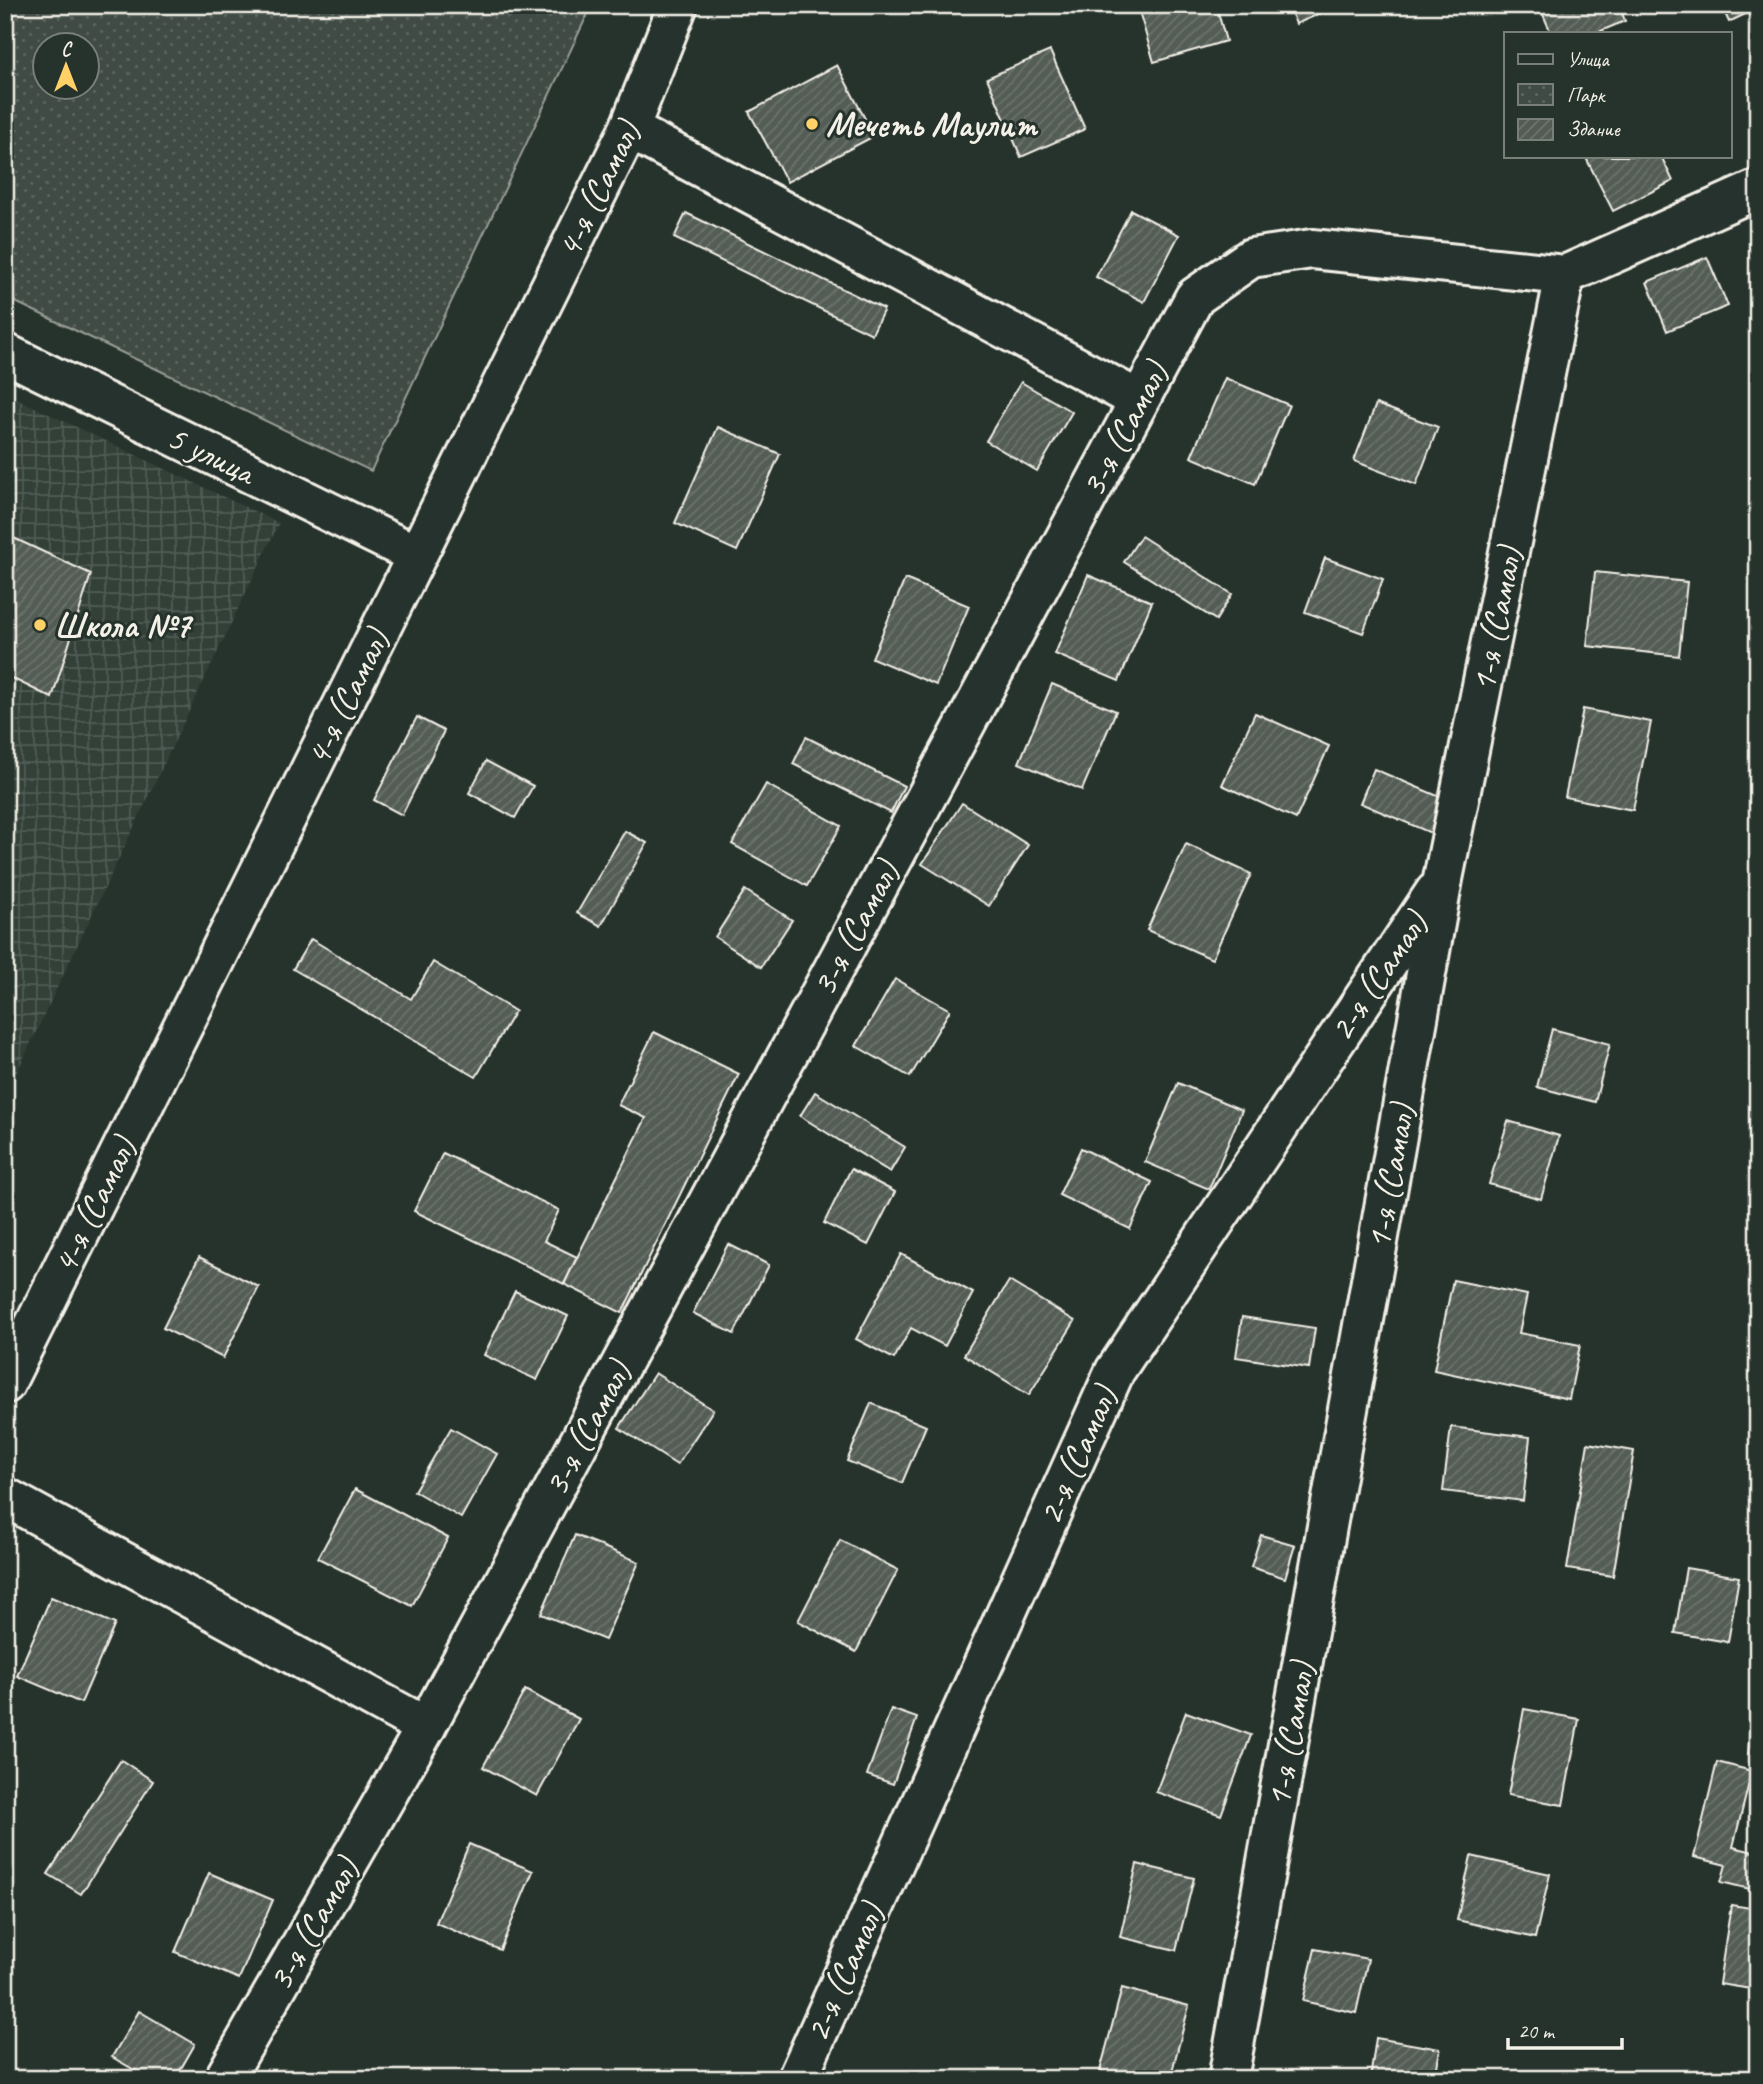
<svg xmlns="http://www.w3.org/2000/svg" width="1763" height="2084" viewBox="0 0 1763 2084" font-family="Caveat,sans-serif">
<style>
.industrial{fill:url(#industrial-grid)}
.park{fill:url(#park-dots);stroke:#9a9e96;stroke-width:2;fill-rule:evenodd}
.building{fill:url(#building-hatch);stroke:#f4f1e8;stroke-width:2}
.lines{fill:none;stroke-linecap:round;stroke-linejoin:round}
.minor-casing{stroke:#f4f1e8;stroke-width:44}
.minor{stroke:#26332d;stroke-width:38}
.poi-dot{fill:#ffd166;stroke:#26332d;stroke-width:2.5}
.labels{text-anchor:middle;stroke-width:6;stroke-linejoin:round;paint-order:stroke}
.poi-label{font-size:35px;font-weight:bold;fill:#f4f1e8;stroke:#26332d;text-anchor:start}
.street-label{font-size:35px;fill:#f4f1e8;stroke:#26332d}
</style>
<defs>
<pattern id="industrial-grid" width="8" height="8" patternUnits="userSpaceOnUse" patternTransform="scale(1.75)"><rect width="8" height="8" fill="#333f39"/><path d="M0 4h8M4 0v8" fill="none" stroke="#515b56"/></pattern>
<pattern id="park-dots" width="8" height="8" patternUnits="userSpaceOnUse" patternTransform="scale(1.75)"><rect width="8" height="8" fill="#414b45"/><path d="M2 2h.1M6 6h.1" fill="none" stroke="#5d6560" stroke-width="1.8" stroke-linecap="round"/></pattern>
<pattern id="building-hatch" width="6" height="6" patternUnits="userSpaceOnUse" patternTransform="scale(1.75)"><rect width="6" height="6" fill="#525c55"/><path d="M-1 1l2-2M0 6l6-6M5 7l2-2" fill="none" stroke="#6c746d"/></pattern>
</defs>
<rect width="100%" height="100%" fill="#26332d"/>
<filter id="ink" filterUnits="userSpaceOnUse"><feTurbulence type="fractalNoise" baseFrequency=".0143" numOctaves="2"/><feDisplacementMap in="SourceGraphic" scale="14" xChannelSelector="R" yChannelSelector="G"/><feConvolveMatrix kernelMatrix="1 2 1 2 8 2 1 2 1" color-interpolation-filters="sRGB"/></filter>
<g filter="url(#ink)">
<polygon class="industrial" points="5,393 279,523 5,1097"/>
<path class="park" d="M 5,5 L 592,5 L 371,471 L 5,297 ZM 46,46 L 88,46 L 88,88 L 46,88 Z"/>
<g class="building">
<polygon points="1157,5 1216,5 1226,41 1154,62 1139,11"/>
<polygon points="1288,5 1340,5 1296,24"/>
<polygon points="1539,5 1619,5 1625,21 1596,33 1551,33"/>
<polygon points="1721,5 1758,5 1758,8 1729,22"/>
<polygon points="1050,51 1085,129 1021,157 987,78"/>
<polygon points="837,65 874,136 787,182 749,112"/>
<polygon points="1585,156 1661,156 1673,181 1613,211"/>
<polygon points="1131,210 1179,235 1144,302 1096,277"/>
<polygon points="686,213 884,309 872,334 674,238"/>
<polygon points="1707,257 1728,306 1667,331 1647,282"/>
<polygon points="1758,340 1758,367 1754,341"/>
<polygon points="1225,378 1289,405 1255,484 1191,457"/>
<polygon points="1021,382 1072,412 1037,471 986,441"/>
<polygon points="1376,404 1438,427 1416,485 1354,461"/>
<polygon points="718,427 780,454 737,551 675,523"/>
<polygon points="5,534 91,574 52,698 5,675"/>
<polygon points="1141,536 1232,594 1216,620 1124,562"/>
<polygon points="1325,558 1383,579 1363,633 1305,612"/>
<polygon points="1595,572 1687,582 1679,656 1587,646"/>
<polygon points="1088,575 1152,602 1119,681 1055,654"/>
<polygon points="905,579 969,606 936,685 872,658"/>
<polygon points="1052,684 1116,711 1082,790 1019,763"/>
<polygon points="1583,709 1651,722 1633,810 1565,797"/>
<polygon points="1255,713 1329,746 1296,819 1222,785"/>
<polygon points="417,717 444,731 402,815 374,800"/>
<polygon points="806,737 904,786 891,813 793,764"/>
<polygon points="486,761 533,786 515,818 469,793"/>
<polygon points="1374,769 1452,802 1438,836 1360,803"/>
<polygon points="766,784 841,826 807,886 732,844"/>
<polygon points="962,803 1028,845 989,906 922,864"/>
<polygon points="625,831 647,843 601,926 577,913"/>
<polygon points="1186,844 1251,874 1212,959 1147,930"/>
<polygon points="745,890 792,920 761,967 715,937"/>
<polygon points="311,939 411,999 433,962 515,1011 476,1077 293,969"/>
<polygon points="895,979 950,1010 910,1077 856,1046"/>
<polygon points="1552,1029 1610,1044 1595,1102 1537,1087"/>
<polygon points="654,1032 739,1074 622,1313 564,1284 646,1118 618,1105"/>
<polygon points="1178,1083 1242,1110 1209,1189 1145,1162"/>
<polygon points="815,1092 905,1147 890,1172 800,1116"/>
<polygon points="1508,1121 1559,1136 1541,1199 1489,1184"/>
<polygon points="1081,1148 1152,1182 1130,1229 1059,1195"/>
<polygon points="443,1153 559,1210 544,1241 577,1257 564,1284 414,1211"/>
<polygon points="851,1169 895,1192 868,1245 824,1223"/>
<polygon points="728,1244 769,1265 734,1334 693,1313"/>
<polygon points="901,1254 973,1293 945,1346 911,1328 894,1359 856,1339"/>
<polygon points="199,1257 259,1287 223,1358 163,1328"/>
<polygon points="1453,1280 1527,1295 1519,1333 1580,1345 1569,1399 1434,1370"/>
<polygon points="1009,1281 1075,1321 1029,1395 964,1355"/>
<polygon points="515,1291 568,1316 537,1380 484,1355"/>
<polygon points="1242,1317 1315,1328 1309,1368 1236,1357"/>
<polygon points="655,1373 713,1410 677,1465 619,1428"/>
<polygon points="871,1403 926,1426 902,1483 847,1461"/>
<polygon points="1451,1427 1530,1437 1523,1501 1443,1491"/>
<polygon points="451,1428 497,1454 461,1518 414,1491"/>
<polygon points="1588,1443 1634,1451 1613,1576 1567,1569"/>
<polygon points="355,1489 448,1538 412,1606 318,1558"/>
<polygon points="575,1535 639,1562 605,1640 541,1614"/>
<polygon points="1261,1535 1295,1545 1285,1578 1251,1567"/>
<polygon points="840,1540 898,1570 856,1652 798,1621"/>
<polygon points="1686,1568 1739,1577 1728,1642 1675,1633"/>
<polygon points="51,1597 115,1624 81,1703 17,1676"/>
<polygon points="1756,1659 1758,1659 1758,1755 1748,1754"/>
<polygon points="525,1690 579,1719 537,1796 483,1767"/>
<polygon points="891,1709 917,1718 893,1784 867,1775"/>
<polygon points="1524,1709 1579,1719 1563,1805 1508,1795"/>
<polygon points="1186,1712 1251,1735 1221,1815 1156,1792"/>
<polygon points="121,1760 153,1781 81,1894 48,1874"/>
<polygon points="1717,1762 1752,1771 1733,1847 1758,1853 1758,1891 1721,1882 1726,1865 1694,1857"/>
<polygon points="469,1844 533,1871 500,1950 436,1923"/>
<polygon points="1471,1856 1550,1874 1535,1938 1457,1920"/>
<polygon points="1137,1864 1194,1878 1176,1950 1120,1937"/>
<polygon points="209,1873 273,1900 239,1979 175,1952"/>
<polygon points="1731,1905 1758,1909 1758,1990 1719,1984"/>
<polygon points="1315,1949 1368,1959 1356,2013 1303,2001"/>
<polygon points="1122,1988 1189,2006 1170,2079 1130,2079 1100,2071"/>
<polygon points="139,2011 195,2044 175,2079 150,2079 112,2057"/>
<polygon points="1376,2038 1440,2049 1435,2079 1370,2079"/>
<polygon points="97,2070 118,2079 94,2079"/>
</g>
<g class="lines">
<defs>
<g id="minor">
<polyline points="629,129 1139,400"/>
<polyline points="5,353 417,555"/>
<polyline points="5,1384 629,129 678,5"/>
<polyline points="5,1497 426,1727"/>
<polyline points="224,2079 426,1727 1195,297 1251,258 1312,249 1565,275 1758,189"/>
<polyline points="797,2079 1115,1371 1435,892"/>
<polyline points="1228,2079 1443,879 1565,275"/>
</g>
</defs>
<use href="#minor" class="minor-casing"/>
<use href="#minor" class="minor"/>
</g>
</g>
<g class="poi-dot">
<circle cx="812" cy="124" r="7"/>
<circle cx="40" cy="625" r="7"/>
</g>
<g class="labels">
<g class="poi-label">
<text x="826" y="136">Мечеть Маулит</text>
<text x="54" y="637">Школа №7</text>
</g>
<g class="street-label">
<text transform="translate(598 189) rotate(-64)" y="12">4-я (Самал)</text>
<text transform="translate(1124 429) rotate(-62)" y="12">3-я (Самал)</text>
<text transform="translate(211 454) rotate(26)" y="12">5 улица</text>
<text transform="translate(1496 619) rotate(-79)" y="12">1-я (Самал)</text>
<text transform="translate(347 697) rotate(-64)" y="12">4-я (Самал)</text>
<text transform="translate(855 928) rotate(-62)" y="12">3-я (Самал)</text>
<text transform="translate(1378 976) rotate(-56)" y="12">2-я (Самал)</text>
<text transform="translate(1390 1176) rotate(-80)" y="12">1-я (Самал)</text>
<text transform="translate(94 1205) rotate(-64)" y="12">4-я (Самал)</text>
<text transform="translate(587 1428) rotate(-62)" y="12">3-я (Самал)</text>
<text transform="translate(1077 1455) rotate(-66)" y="12">2-я (Самал)</text>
<text transform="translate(1290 1734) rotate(-80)" y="12">1-я (Самал)</text>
<text transform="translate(313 1924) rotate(-60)" y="12">3-я (Самал)</text>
<text transform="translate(844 1972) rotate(-66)" y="12">2-я (Самал)</text>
</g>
</g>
<rect width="1763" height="2084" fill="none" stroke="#26332d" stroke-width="28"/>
<rect x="14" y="14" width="1735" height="2056" fill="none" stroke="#f4f1e8" stroke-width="2.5" filter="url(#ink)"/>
<rect x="1504" y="32" width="228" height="126" fill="#26332d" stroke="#787f78" stroke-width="2"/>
<rect x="1518" y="54" width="35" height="10" fill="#26332d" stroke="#787f78" stroke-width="2"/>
<text x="1567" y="66" font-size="21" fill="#f4f1e8">Улица</text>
<rect x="1518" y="84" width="35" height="21" fill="url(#park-dots)" stroke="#787f78" stroke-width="2"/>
<text x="1567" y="102" font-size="21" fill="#f4f1e8">Парк</text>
<rect x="1518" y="119" width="35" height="21" fill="url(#building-hatch)" stroke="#787f78" stroke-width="2"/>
<text x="1567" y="136" font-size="21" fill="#f4f1e8">Здание</text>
<g transform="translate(66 66)"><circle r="33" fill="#26332d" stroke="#787f78" stroke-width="2"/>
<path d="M0-5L12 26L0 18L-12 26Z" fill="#ffd166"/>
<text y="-10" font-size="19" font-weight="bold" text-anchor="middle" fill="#f4f1e8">С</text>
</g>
<path d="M1508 2038v10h114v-10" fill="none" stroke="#f4f1e8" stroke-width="3.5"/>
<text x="1518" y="2038" font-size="21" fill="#f4f1e8" stroke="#26332d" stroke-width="5" paint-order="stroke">20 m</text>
</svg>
